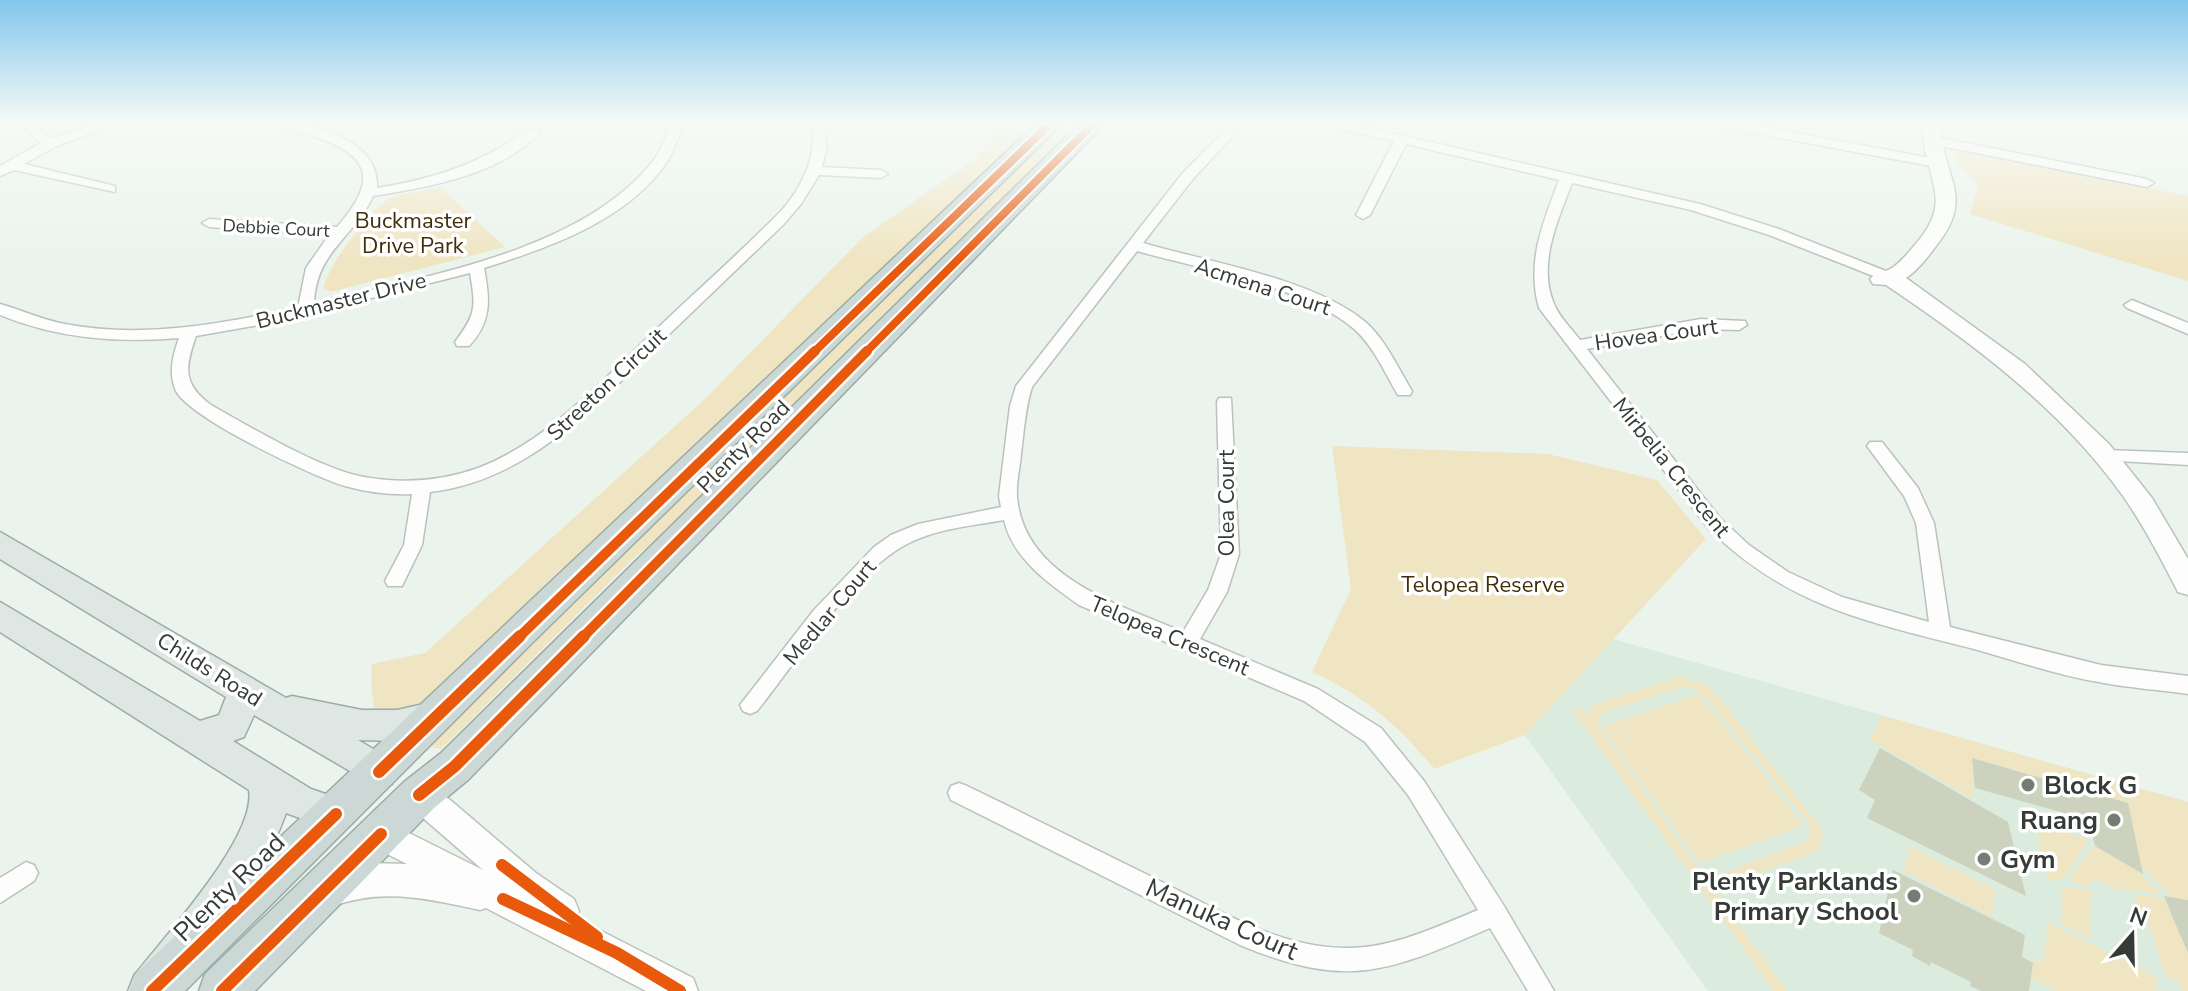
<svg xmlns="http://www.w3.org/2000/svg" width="2188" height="991" viewBox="0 0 2188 991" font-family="'Nunito Sans',sans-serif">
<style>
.built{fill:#dbebdd}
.green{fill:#f0e5c2;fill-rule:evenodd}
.building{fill:#ccd2be}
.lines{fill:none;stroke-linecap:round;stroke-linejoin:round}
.street-casing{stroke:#bbc2bc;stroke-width:3}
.secondary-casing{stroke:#bbc2bc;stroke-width:3}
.primary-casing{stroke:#9baca7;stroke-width:3}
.highway-casing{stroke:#9baca7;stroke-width:3}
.street{fill:#fcfdfc;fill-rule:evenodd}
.secondary{fill:#fcfdfc;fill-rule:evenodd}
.primary{fill:#dfe7e5;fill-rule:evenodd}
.highway{fill:#cbd8d5;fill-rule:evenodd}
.cycleway-far2-casing{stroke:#fff;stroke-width:12}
.cycleway-far1-casing{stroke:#fff;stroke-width:15}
.cycleway-casing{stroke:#fff;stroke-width:17}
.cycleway-far2{stroke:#e8590c;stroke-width:8}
.cycleway-far1{stroke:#e8590c;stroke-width:10}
.cycleway{stroke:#e8590c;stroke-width:12}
.poi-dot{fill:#747c76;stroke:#fff;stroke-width:3}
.labels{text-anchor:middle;stroke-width:7;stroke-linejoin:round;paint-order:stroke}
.far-street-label{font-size:18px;fill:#353b36;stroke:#fff}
.park-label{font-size:22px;fill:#3f2e08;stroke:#fff}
.street-label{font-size:22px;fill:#353b36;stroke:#fff}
.near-poi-label{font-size:26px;font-weight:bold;fill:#353b36;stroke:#fff;text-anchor:start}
.near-street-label{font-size:26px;fill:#353b36;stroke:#fff}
</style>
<rect width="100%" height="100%" fill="#eaf4ec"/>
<polygon class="built" points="1613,639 2188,802 2188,991 1708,991 1525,735"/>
<g class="green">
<path d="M 1003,123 L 1038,123 L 384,744 L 369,738 C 380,715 368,689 372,664 L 425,653 L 706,398 L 863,237 L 974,160 Z"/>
<polygon points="1062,123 1082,123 689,513 635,557 441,749 424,746"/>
<polygon points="1951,148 2188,196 2188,281 1970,214 1978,186 1958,163"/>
<path d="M 440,187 L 505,247 L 331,292 L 324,289 C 323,271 374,205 390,198 C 405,192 424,192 440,187 Z"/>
<path d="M 1332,446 L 1548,454 L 1657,480 L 1706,539 L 1525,735 L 1434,769 C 1398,725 1363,695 1312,672 L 1351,589 Z"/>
<path d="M 1680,677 L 1699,682 L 1713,690 L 1821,828 L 1822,841 L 1815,852 L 1729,884 L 1709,883 L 1787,991 L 1774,991 L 1573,711 L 1582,708 L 1587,714 L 1597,703 ZM 1686,686 L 1704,695 L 1808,822 L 1809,836 L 1805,842 L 1723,873 L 1716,874 L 1696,865 L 1597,724 L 1601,714 L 1608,711 Z"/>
<polygon points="1699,694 1804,825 1700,863 1602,727"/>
<polygon points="1883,716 2188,802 2188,900 2173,898 2136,862 2137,847 2127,803 1972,758 1974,799 1870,740"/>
<polygon points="2037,824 2089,839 2064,879 2049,880 2043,867"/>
<polygon points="2094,846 2134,868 2162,894 2117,889 2096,879 2086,886 2073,882 2070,878"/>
<polygon points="1910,847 1995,889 1991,916 1904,871"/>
<polygon points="2069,887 2094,892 2090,899 2090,939 2062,924 2061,889"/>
<polygon points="2142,895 2165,899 2188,953 2188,991 2181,991 2181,984 2165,976 2152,932 2135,899 2135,896"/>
<polygon points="2049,923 2157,978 2155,991 2055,991 2031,977 2034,960 2042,963"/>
</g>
<g class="building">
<polygon points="1880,748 2008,822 2026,896 1867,818 1875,800 1859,790"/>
<polygon points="1972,758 2128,803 2143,874 2095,846 2089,820 1975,788"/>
<polygon points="1893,870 2025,935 2022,957 2033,963 2029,991 1981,991 1970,986 1971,982 1931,962 1930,966 1912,956 1913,950 1879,933"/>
<polygon points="2164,896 2188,900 2188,953 2175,923"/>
</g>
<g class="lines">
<defs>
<g id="street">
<polygon points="19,123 33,123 52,139 97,123 115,123 55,147 24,164 115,186 115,192 14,170 0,176 0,166 41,143"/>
<path d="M 274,123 C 313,123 380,139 377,188 C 433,179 483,163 529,129 L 541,132 C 500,175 429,187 373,196 C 354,238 316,251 314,303 C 421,277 582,252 653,161 C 661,151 666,135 672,123 L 684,123 C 679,136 674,151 667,162 C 627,221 548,248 484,268 C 490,299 492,322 469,346 L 457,346 L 455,342 C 476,314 476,308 470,273 L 281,321 L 196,336 C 185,367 182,384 211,405 C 250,427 322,470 364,477 C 403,484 442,481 478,468 C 551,440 608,374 664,322 C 703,285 745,248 783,209 C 804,183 816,157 813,123 L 825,123 L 826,151 L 822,167 L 881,170 L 888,174 L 881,178 L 819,175 L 801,204 L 783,225 C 742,264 701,304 660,343 C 595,407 526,481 430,492 L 422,545 L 402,586 L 388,586 L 385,581 L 404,545 L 412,494 C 390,495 366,492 345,486 C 312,476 191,419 176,391 C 168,373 173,355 179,338 C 117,343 58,339 0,315 L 0,304 C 22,310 42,320 65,324 C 142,339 223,324 298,307 L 306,268 L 329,235 L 209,227 L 202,223 L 209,219 L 337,227 C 380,178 370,154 309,135 C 297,132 282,130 274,123 Z"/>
<path d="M 1232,123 L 1245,123 L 1192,180 L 1143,243 C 1208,262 1310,278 1363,320 C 1385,338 1398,368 1412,391 L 1410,395 L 1398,395 C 1385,373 1373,345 1353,328 C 1303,286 1200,269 1137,251 L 1032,387 C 1025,409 1024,431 1021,454 C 1020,467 1016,483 1017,496 C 1023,578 1121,605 1183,632 L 1208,590 L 1221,554 L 1217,402 L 1219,398 L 1231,398 L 1239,554 L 1227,592 L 1200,639 L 1318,689 L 1381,728 L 1424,781 L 1504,906 L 1554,991 L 1528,991 L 1490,928 C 1388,972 1347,990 1240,945 L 951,800 L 948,793 L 951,786 L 959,783 L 967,786 C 1029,816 1091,847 1152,877 C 1213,907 1275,947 1345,948 C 1391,949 1436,927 1478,910 L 1408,795 L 1365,742 L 1304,701 L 1079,605 C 1048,583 1013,559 1004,520 C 972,526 939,528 909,543 C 854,570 796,663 757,711 L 750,714 L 743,711 L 740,705 L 814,610 L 874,547 L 891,535 L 918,524 L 1001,507 L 999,496 L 1010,406 L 1016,386 L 1182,174 Z"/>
<path d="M 1326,123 L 1348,123 L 1700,204 L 1779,229 L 1896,275 L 1896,281 L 1886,281 L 1769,235 L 1691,210 L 1572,183 C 1558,220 1537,264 1554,304 C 1559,317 1572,329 1580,340 L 1701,319 L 1745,321 L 1747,325 L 1739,330 L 1701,329 L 1587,349 L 1720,518 L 1749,545 L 1788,572 L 1842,597 L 1929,622 L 1916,523 L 1904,496 L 1867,446 L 1870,442 L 1882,442 L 1918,488 L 1934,523 L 1950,627 L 2101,665 L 2188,676 L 2188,694 C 2160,690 2131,688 2104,683 C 2060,676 2017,661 1974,649 C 1869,622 1788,607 1708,528 L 1539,308 C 1526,261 1543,223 1559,180 L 1406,144 L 1370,215 L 1363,219 L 1356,215 L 1394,141 L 1327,126 Z"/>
<polygon points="1715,123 1741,123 1936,159 1943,163 1936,167 1721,127"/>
<polygon points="1931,136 2147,179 2154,183 2147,187 1926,143 1926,137"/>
<polygon points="2132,300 2188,323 2188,334 2127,308 2124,305"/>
<polygon points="2106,450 2188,453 2188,465 2100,460 2097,456"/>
<polygon points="26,862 34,865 38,873 34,881 0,903 0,878"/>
</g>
<g id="secondary">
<path d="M 1923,123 L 1941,123 C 1941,178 1977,195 1936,246 C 1927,258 1918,270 1906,278 L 2025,364 L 2109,444 L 2152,498 L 2188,559 L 2188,595 L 2178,592 C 2161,559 2144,526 2123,496 C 2061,409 1974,344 1886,285 L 1873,284 L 1870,279 C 1876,272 1884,273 1892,268 C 1901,262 1907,254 1914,246 C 1958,197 1921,178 1923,123 Z"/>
<path d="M 419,780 L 449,799 L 536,873 L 574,899 L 579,911 L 576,918 L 693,978 L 698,991 L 646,991 L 486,908 L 480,910 C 428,899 382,887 331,907 L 319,903 L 314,891 L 319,879 L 368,863 L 407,864 L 369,845 L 365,834 L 369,823 L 381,819 L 483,870 L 408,805 L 403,795 L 408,785 Z"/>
</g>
<path id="primary" d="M 0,532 L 286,698 L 292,696 L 362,710 L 397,710 L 433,702 L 445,706 L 451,717 L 445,728 L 397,741 L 358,740 L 392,760 L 397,772 L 392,784 L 379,788 L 254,715 L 244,737 L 233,741 L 311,789 L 349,802 L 355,814 L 349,826 L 336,831 L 286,813 C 262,880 216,935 174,991 L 128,991 L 134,976 C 164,937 257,837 249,790 L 0,632 L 0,602 L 200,721 L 219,715 L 226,697 L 0,559 Z"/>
<g id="highway">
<polygon points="1037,123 1063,123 529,646 185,991 129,991 135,974"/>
<polygon points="1080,123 1106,123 469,779 434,808 255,991 199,991 205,974 404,782 441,753"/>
</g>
</defs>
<use href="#street" class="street-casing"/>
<use href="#secondary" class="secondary-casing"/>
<use href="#primary" class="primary-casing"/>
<use href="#highway" class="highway-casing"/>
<use href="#street" class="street"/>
<use href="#secondary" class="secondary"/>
<use href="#primary" class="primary"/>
<use href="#highway" class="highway"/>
<defs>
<g id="cycleway-far2">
<polyline points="813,353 1051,123"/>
<polyline points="865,353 1094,123"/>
</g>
<g id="cycleway-far1">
<polyline points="518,638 815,351"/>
<polyline points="582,638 867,351"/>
</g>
<g id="cycleway">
<polyline points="379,772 520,636"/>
<polyline points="419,795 455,766 584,636"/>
<polyline points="502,865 597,937"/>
<polyline points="503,899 617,953 680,991"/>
<polyline points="152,991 336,814"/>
<polyline points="222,991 381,834"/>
</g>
</defs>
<use href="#cycleway-far2" class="cycleway-far2-casing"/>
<use href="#cycleway-far1" class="cycleway-far1-casing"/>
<use href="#cycleway" class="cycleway-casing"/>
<use href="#cycleway-far2" class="cycleway-far2"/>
<use href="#cycleway-far1" class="cycleway-far1"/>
<use href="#cycleway" class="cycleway"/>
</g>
<linearGradient id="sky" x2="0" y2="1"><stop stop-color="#82c6ec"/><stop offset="0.47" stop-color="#f6faf6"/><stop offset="1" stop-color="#f6faf6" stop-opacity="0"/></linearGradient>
<rect width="2188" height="262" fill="url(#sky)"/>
<g class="poi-dot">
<circle cx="2028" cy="785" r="8"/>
<circle cx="2114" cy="820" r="8"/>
<circle cx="1984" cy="859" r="8"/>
<circle cx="1914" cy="896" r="8"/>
</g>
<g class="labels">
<g class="far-street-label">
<text transform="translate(276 228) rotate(3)" y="6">Debbie Court</text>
</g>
<g class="park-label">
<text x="413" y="228">Buckmaster<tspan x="413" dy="25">Drive Park</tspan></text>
<text x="1483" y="592">Telopea Reserve</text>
</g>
<g class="street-label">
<text transform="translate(1263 286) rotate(18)" y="8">Acmena Court</text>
<text transform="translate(341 300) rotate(-14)" y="8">Buckmaster Drive</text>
<text transform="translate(1656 334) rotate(-8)" y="8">Hovea Court</text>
<text transform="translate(606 384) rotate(-43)" y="8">Streeton Circuit</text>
<text transform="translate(743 446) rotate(-45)" y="8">Plenty Road</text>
<text transform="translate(1672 467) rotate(51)" y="8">Mirbelia Crescent</text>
<text transform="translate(1226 503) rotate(-90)" y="8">Olea Court</text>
<text transform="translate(829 612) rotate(-50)" y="8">Medlar Court</text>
<text transform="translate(1170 635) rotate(23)" y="8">Telopea Crescent</text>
<text transform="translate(210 669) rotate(32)" y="8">Childs Road</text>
</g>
<g class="near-poi-label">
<text x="2044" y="794">Block G</text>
<text x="2098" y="829" text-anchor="end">Ruang</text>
<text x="2000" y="868">Gym</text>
<text x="1898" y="890" text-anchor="end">Plenty Parklands<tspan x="1898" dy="30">Primary School</tspan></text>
</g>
<g class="near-street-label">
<text transform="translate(229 887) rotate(-44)" y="9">Plenty Road</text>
<text transform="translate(1222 919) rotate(24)" y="9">Manuka Court</text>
</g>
</g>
<g transform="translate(2132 935) rotate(20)" stroke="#ffffff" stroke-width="6" paint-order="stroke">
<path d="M0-6L14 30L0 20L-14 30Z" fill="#353b36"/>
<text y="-12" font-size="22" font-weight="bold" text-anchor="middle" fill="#353b36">N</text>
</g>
</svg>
